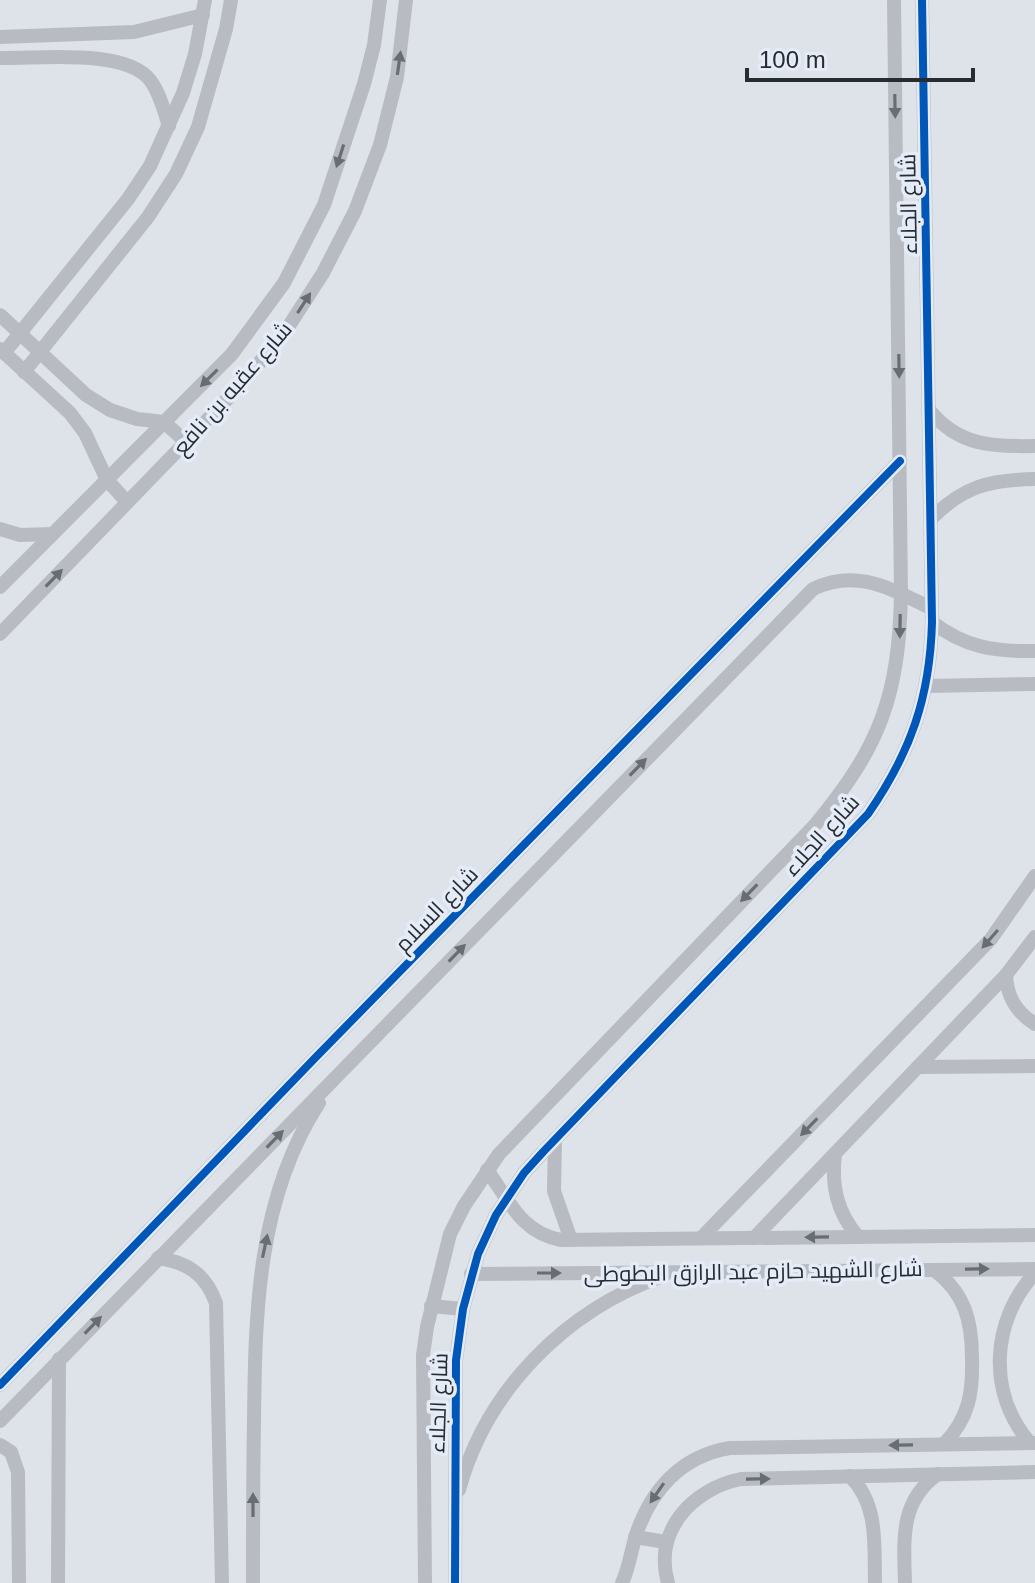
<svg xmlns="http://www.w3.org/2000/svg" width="1035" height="1583" viewBox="0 0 1035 1583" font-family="Arial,Cairo,sans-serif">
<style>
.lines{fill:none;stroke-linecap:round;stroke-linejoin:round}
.minor{stroke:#b8bcc2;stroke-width:14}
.cycleway-casing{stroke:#e5ebf7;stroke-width:13}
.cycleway{stroke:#0057b8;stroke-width:8}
.oneway{fill:#686d73}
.labels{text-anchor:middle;stroke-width:7;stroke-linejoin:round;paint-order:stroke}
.street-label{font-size:22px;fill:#262d32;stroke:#e5ebf7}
</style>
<rect width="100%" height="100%" fill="#dee2e9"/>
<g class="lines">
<g class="minor">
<polyline points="0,37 134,32 203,15"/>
<path d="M 0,58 C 38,59 125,48 150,80 C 160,93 164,111 169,126"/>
<polyline points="0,315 86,395 110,410 137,419 164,422 186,442"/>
<polyline points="0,349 70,413 85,433 107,480 127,502"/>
<polyline points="4,353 128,199 150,166 183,93 195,54 205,0"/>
<polyline points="24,372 148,217 176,174 198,127 226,29 231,0"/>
<path d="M 930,411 C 959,446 993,447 1035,446"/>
<path d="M 931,519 C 963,486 990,480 1035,479"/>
<polyline points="0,529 20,535 53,534"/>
<polyline points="0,587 232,354 284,283 324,205 364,84 374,45 380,0"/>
<path d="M 932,622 C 964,647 995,652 1035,651"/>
<polyline points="0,634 240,386 285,332 323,273 355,211 380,145 397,77 406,0"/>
<polyline points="927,686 1035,684"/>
<path d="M 1006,975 C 1007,997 1016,1012 1035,1024"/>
<polyline points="918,1067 1035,1066"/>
<polyline points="555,1140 554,1191 571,1240"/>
<path d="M 835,1154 C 831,1186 837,1212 858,1237"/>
<path d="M 487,1170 C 509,1200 521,1233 561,1240 L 1035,1235"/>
<polyline points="701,1238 991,939 1035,876"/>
<polyline points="754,1238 1006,975 1035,937"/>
<path d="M 158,1258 C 188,1262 206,1275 216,1303 L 222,1583"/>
<path d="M 934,1270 C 965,1293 972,1321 972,1358 C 973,1393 969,1418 944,1444"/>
<polyline points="471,1274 1035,1269"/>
<polyline points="431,1306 463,1309"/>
<polyline points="0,1385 316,1057 900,461"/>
<path d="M 0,1421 L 813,589 C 858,568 890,589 931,608"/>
<path d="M 1030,1443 C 987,1393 991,1321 1035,1273"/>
<polyline points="0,1445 11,1452 18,1472 19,1583"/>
<path d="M 850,1476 C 879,1505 874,1545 875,1583"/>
<path d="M 459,1490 C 486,1390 566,1310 663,1276"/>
<polyline points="635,1537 666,1542"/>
<polyline points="58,1583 59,1359"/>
<path d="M 253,1583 C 253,1530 253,1476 254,1423 C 255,1314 257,1198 319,1103"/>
<path d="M 425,1583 L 423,1355 L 427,1327 L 450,1234 L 464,1206 L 499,1154 L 815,825 C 880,747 899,696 901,594 L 894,0"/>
<path d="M 455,1583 L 456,1360 L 463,1309 L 478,1254 L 496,1215 L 524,1173 L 543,1152 L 868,814 C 911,752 930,697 932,622 L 922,0"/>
<path d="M 622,1583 C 629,1568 631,1551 636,1535 C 651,1490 681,1456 730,1448 L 1035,1443"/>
<path d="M 668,1583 C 653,1531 692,1489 741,1479 L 1035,1472"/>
<path d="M 905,1583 C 904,1541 899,1501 938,1474"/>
</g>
<defs>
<g id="cycleway">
<polyline points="0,1385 316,1057 900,461"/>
<path d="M 455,1583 L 456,1360 L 463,1309 L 478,1254 L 496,1215 L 524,1173 L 543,1152 L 868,814 C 911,752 930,697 932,622 L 922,0"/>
</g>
</defs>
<use href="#cycleway" class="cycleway-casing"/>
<use href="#cycleway" class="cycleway"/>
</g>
<defs><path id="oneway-solid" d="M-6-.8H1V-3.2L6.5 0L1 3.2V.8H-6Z" transform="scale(2)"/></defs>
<g class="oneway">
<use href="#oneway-solid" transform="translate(399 63) rotate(-82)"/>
<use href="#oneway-solid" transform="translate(895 106) rotate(89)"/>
<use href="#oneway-solid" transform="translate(340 156) rotate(108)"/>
<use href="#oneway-solid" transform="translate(304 303) rotate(-57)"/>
<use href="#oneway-solid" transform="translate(899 366) rotate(89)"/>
<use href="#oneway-solid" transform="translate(209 378) rotate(135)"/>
<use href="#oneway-solid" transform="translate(54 578) rotate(-46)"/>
<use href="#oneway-solid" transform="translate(900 626) rotate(91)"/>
<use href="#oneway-solid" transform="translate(638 767) rotate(-46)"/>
<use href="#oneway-solid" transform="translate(749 893) rotate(134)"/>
<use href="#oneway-solid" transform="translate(990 939) rotate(131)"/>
<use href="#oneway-solid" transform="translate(457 953) rotate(-46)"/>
<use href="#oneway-solid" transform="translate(809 1127) rotate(134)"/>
<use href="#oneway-solid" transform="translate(275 1139) rotate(-46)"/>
<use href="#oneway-solid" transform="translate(817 1237) rotate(179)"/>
<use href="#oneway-solid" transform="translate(265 1246) rotate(-78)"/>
<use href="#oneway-solid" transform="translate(977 1269) rotate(-1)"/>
<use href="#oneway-solid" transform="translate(549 1273)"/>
<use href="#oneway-solid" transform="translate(93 1325) rotate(-46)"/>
<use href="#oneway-solid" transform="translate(901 1445) rotate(179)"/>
<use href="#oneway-solid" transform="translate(758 1479) rotate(-1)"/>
<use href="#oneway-solid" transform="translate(657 1493) rotate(125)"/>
<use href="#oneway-solid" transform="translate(253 1505) rotate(-90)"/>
</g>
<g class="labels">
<g class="street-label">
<text transform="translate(908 204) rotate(-91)" y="8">شارع الجلاء</text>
<text transform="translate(232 388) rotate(-49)" y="8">شارع عقبه بن نافع</text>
<text transform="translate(821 835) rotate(-48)" y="8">شارع الجلاء</text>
<text transform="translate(436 909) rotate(-46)" y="8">شارع السلام</text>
<text transform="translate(753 1271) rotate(-1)" y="8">شارع الشهيد حازم عبد الرازق البطوطى</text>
<text transform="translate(438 1403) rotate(-88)" y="8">شارع الجلاء</text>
</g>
</g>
<path d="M747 68v12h226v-12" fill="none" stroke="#262d32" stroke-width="4"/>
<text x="759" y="68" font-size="24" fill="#262d32" stroke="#e5ebf7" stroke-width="6" paint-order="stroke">100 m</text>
</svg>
